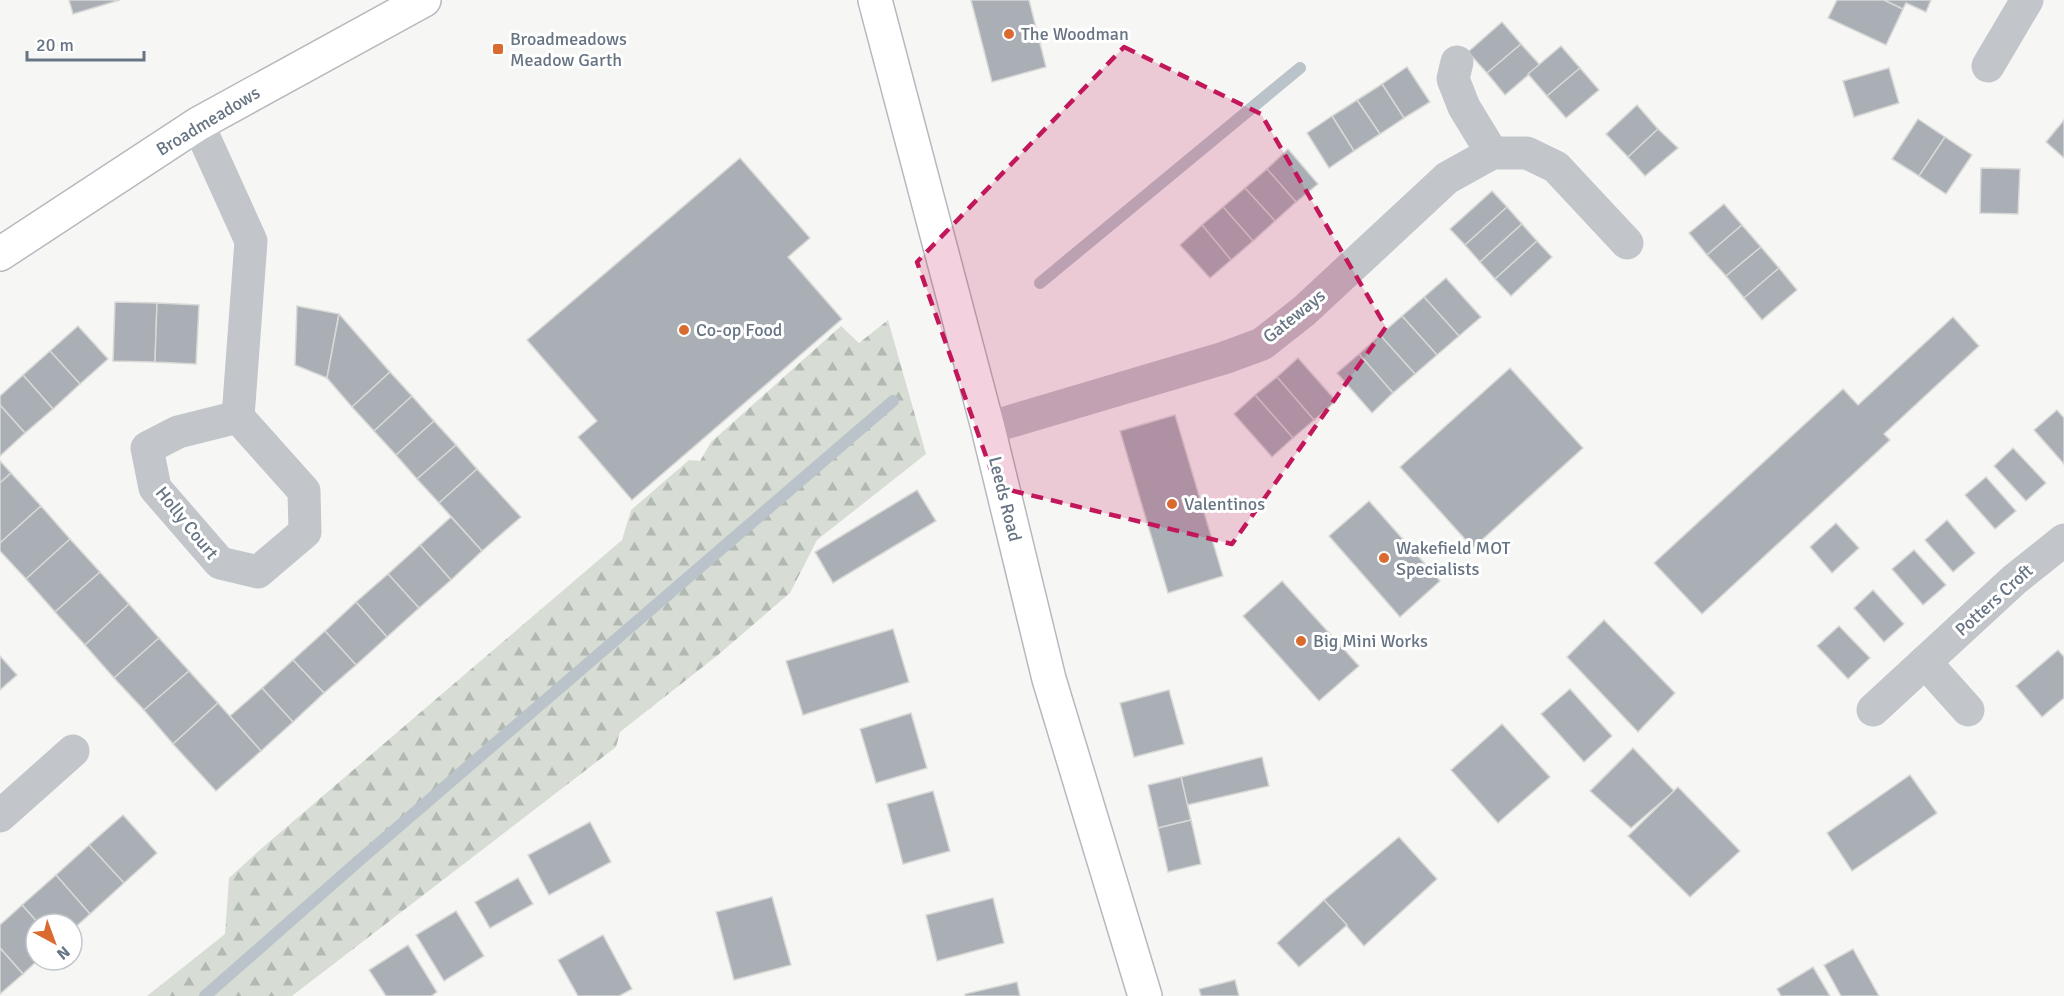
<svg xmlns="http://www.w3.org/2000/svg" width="2064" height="996" viewBox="0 0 2064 996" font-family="Signika,sans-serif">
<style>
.forest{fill:url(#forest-firs)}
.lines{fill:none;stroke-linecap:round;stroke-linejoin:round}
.stream{stroke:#bac3c9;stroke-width:12}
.building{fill:#a9afb5;stroke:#d8d8d6;stroke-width:1.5}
.secondary-casing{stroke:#b5b9bd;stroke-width:36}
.primary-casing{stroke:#b5b9bd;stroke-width:36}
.street{stroke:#c2c5c9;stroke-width:33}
.secondary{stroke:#fff;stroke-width:33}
.primary{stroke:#fff;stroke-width:33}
.marked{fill:#c2185b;fill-opacity:0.2;stroke:#c2185b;stroke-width:4.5;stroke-dasharray:12 8;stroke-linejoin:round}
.poi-dot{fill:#d96b31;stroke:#fff;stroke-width:2}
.labels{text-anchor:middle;stroke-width:6;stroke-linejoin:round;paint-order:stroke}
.poi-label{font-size:18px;fill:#677483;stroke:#fff;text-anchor:start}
.street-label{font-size:18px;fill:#677483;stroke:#fff}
</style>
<defs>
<pattern id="forest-firs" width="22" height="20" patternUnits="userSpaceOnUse" patternTransform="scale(1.5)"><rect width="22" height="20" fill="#d7ddd5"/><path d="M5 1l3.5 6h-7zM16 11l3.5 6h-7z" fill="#b2b8b2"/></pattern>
</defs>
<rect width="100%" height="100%" fill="#f6f7f4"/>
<polygon class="forest" points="888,320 926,454 817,540 790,593 718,655 620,732 616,747 292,996 147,996 225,934 229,878 262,848 622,540 631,510 689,460 700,461 711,442 841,326 859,343"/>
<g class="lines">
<g class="stream">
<polyline points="1040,283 1300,68"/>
<polyline points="205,996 362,858 893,401"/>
</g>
</g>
<g class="building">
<polygon points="69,0 120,0 73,14"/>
<polygon points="971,0 1029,0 1046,67 992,82"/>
<polygon points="1837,0 1884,0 1903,9 1886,45 1828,18"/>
<polygon points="1884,0 1931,0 1926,12 1906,3 1903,9"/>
<polygon points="1502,22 1521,44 1487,73 1468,52"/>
<polygon points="1521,44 1540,65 1505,95 1487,73"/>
<polygon points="1561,46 1580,68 1547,96 1528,74"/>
<polygon points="1407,67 1430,102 1404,118 1382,84"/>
<polygon points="1580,68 1599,90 1566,118 1547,96"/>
<polygon points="1889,68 1899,103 1854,117 1843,81"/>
<polygon points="1382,84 1404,118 1380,134 1357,100"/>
<polygon points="1357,100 1380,134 1354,151 1332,116"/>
<polygon points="1637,105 1658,129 1628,157 1606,134"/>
<polygon points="1332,116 1354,151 1329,168 1307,133"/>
<polygon points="1918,119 1945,137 1919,176 1892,159"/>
<polygon points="2064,120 2064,158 2046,142"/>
<polygon points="1658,129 1678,148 1645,176 1628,157"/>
<polygon points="1945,137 1972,155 1946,194 1919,176"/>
<polygon points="1288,149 1318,184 1296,202 1267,169"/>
<polygon points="740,158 810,238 788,257 842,319 632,500 578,437 597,421 527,340"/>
<polygon points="1981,168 2020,169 2018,214 1980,213"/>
<polygon points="1267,169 1296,202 1275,221 1245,188"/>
<polygon points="1245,188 1275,221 1253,241 1223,207"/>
<polygon points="1492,191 1507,207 1465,245 1450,229"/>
<polygon points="1724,204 1742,225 1707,255 1689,233"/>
<polygon points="1223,207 1253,241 1231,260 1202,225"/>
<polygon points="1507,207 1522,224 1480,262 1465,245"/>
<polygon points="1522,224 1537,241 1495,279 1480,262"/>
<polygon points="1202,225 1231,260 1210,278 1180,245"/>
<polygon points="1742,225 1761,247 1726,276 1707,255"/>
<polygon points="1537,241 1552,257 1511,296 1495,279"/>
<polygon points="1761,247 1779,268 1744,298 1726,276"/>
<polygon points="1779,268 1797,290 1762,320 1744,298"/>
<polygon points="1446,278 1481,317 1459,336 1424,297"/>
<polygon points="1424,297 1459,336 1437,355 1402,316"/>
<polygon points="115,302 157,303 155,362 113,361"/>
<polygon points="157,303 199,305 196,364 155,362"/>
<polygon points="297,306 339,314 327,378 295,365"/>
<polygon points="339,314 390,372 352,407 327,378"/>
<polygon points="1402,316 1437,355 1415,374 1380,335"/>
<polygon points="1953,317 1979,346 1884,434 1890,440 1702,614 1654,563 1843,389 1858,405"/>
<polygon points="78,326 108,359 80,384 50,351"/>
<polygon points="1380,335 1415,374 1393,393 1359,354"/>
<polygon points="50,351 80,384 53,409 23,375"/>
<polygon points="1359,354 1393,393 1372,413 1337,373"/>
<polygon points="1298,358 1336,401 1314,420 1277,377"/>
<polygon points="1510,368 1583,448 1473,548 1400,467"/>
<polygon points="390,372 412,396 374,431 352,407"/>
<polygon points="23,375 53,409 25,433 0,405 0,396"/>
<polygon points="1277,377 1314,420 1293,438 1255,395"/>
<polygon points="1255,395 1293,438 1272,457 1234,414"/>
<polygon points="412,396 434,421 396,455 374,431"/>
<polygon points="0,405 25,433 0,456"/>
<polygon points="2057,410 2064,418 2064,464 2034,430"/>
<polygon points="1175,415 1223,576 1168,593 1120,431"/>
<polygon points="434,421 456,445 417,479 396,455"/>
<polygon points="456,445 477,469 439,503 417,479"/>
<polygon points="2013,448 2046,483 2026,501 1994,466"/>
<polygon points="0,461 11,473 0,483"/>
<polygon points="477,469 521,517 482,551 439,503"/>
<polygon points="11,473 41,506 0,543 0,483"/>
<polygon points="1986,477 2016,511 1995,529 1965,495"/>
<polygon points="917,490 936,521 833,583 815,552"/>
<polygon points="1369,501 1440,581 1400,617 1329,536"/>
<polygon points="41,506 70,539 26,579 0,551 0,543"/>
<polygon points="451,517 482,551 451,580 420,545"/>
<polygon points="1947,520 1975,553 1953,572 1925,540"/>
<polygon points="1836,523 1859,548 1832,573 1810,547"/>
<polygon points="70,539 100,572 55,612 26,579"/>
<polygon points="420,545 451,580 419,608 388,574"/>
<polygon points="1914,550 1946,585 1923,605 1892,569"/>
<polygon points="100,572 129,604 85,645 55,612"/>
<polygon points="388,574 419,608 387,637 356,602"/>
<polygon points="1282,581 1359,666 1319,701 1243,616"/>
<polygon points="1873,590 1904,624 1884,642 1854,608"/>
<polygon points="356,602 387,637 356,665 325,631"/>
<polygon points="129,604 159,638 114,678 85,645"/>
<polygon points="1604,620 1675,693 1638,732 1567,657"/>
<polygon points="1839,626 1870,658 1848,679 1817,646"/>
<polygon points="893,629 909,682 803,715 786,661"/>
<polygon points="325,631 356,665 324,693 293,660"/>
<polygon points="159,638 189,671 144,710 114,678"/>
<polygon points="2058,650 2064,657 2064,698 2042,717 2016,686"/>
<polygon points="0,656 17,675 0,690"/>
<polygon points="293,660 324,693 293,722 262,688"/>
<polygon points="189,671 218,703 173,744 144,710"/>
<polygon points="262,688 293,722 261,751 230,716"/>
<polygon points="1570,689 1612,736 1584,762 1541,714"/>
<polygon points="1169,690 1184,744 1134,757 1120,703"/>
<polygon points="218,703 261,751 216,791 173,744"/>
<polygon points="911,713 927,768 876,783 860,729"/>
<polygon points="1502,724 1550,777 1498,823 1451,770"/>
<polygon points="1633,748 1674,791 1631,828 1590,791"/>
<polygon points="1262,757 1269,786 1187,805 1181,777"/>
<polygon points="1910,775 1937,813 1852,871 1827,833"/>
<polygon points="1181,777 1191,820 1158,828 1148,785"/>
<polygon points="1678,787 1740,851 1690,897 1628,836"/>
<polygon points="933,791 950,851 903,864 887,804"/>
<polygon points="123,815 157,853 124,883 89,845"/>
<polygon points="1191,820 1201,864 1168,872 1158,828"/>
<polygon points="590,822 611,862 549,895 528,855"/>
<polygon points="1399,837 1437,879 1364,946 1324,900"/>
<polygon points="89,845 124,883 90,914 56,875"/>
<polygon points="56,875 90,914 72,930 72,924 39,924 22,905"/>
<polygon points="518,878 533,904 490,928 475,902"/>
<polygon points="772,897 791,965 734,980 716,912"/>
<polygon points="993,898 1004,943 937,961 926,915"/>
<polygon points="1324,900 1347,925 1299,967 1277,943"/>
<polygon points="22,905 39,924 36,924 36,960 38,960 23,974 0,948 0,925"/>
<polygon points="456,911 484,956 444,981 416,935"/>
<polygon points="603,935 632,989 619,996 578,996 558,960"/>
<polygon points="408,945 437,992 431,996 386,996 369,970"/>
<polygon points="0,948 23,974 0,994"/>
<polygon points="1853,949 1879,996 1841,996 1824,965"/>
<polygon points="1813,967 1830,996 1781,996 1777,989"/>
<polygon points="1235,980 1239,996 1201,996 1199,989"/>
<polygon points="1017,982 1020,996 965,996 965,994"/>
</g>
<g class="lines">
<defs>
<polyline id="secondary" points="0,254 198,124 424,0"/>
<polyline id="primary" points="875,0 988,428 1049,679 1145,996"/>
</defs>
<use href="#secondary" class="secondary-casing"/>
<use href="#primary" class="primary-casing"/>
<g class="street">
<polyline points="1457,62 1453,79 1464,107 1492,153"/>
<polyline points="1988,66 2027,0"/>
<polyline points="198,124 251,241 238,417 304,491 305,532 258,572 220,563 155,488 147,448 178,432 238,417"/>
<polyline points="988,428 1224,358 1262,344 1304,311 1447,178 1492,153 1527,153 1556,167 1627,243"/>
<polyline points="1925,662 1968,710"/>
<polyline points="1873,710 2014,580 2064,540"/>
<polyline points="0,816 73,751"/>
</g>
<use href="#secondary" class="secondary"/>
<use href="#primary" class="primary"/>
</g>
<path class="marked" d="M 1124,47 L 1261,114 L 1386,327 L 1232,544 L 997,487 L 917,262 Z"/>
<g class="poi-dot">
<circle cx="1009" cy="34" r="6"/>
<rect x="492" y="43" width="12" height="12" rx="3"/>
<circle cx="684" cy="330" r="6"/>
<circle cx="1172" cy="504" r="6"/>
<circle cx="1384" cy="558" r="6"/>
<circle cx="1301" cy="641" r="6"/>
</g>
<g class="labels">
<g class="poi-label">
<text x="1021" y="40">The Woodman</text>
<text x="510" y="45">Broadmeadows<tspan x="510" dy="21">Meadow Garth</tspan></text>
<text x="696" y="336">Co-op Food</text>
<text x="1184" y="510">Valentinos</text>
<text x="1396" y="554">Wakefield MOT<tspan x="1396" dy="21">Specialists</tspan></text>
<text x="1313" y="647">Big Mini Works</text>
</g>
<g class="street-label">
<text transform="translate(208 121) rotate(-31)" y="6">Broadmeadows</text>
<text transform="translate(1294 316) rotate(-39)" y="6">Gateways</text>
<text transform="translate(1005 499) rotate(76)" y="6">Leeds Road</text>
<text transform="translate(187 523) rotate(51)" y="6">Holly Court</text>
<text transform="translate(1994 600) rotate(-42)" y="6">Potters Croft</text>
</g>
</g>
<g transform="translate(54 942) rotate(139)"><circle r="28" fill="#ffffff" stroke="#c2c7cd" stroke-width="1.5"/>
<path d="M0-4.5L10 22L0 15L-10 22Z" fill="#d96b31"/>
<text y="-9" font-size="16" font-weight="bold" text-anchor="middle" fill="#677483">N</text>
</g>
<path d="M27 51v9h117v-9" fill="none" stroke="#677483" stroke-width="3"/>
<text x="36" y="51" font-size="18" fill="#677483" stroke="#ffffff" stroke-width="4.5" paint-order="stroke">20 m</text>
</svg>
